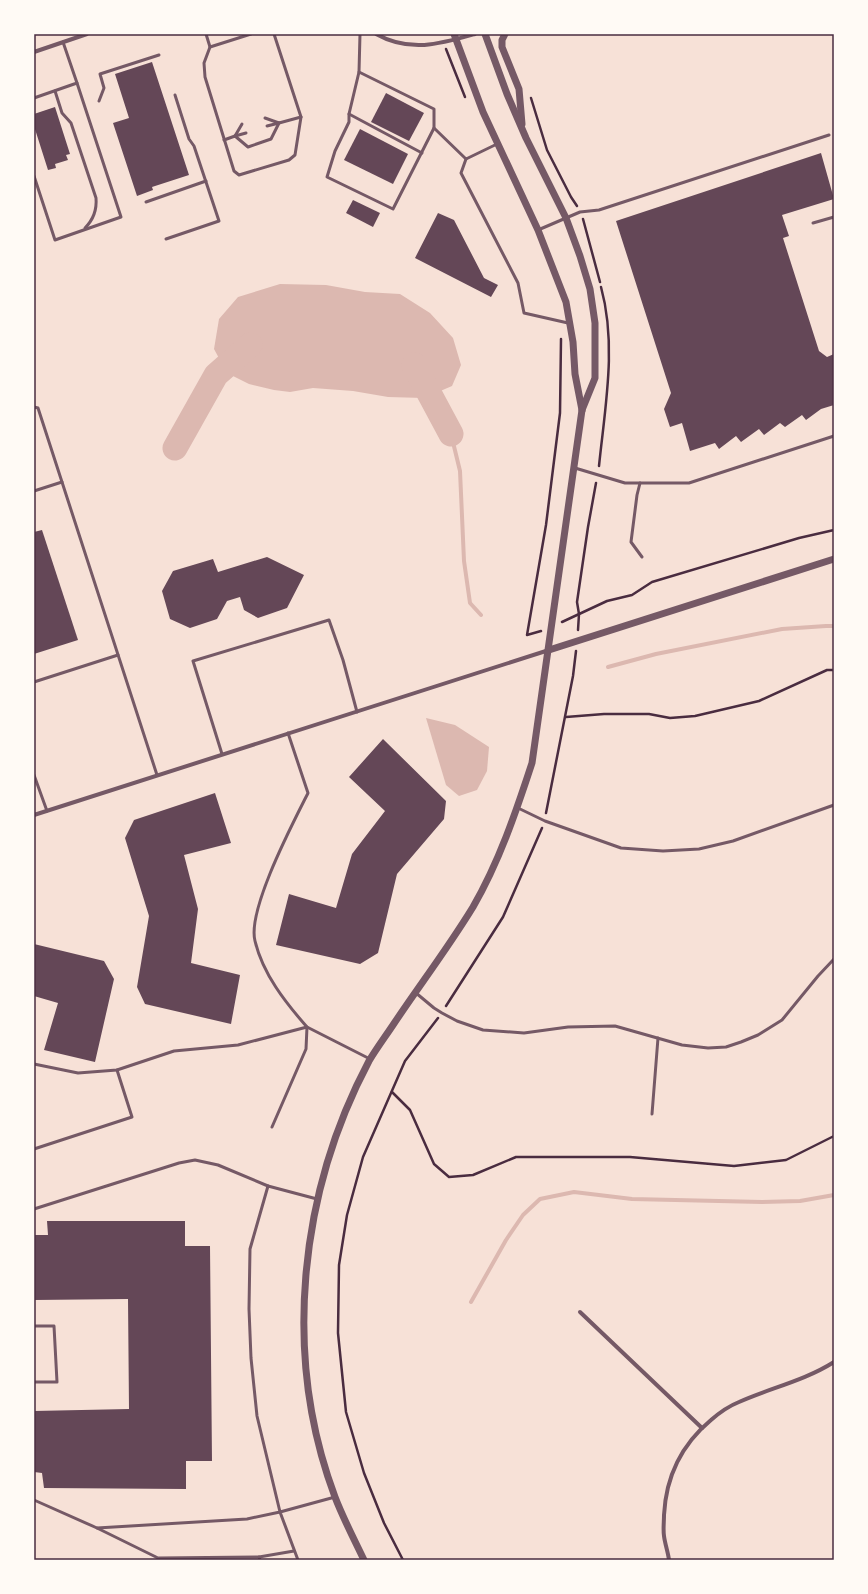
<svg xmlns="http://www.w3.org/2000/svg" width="868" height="1594" viewBox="0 0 868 1594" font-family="Lato,sans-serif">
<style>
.water{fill:#dcb8b0}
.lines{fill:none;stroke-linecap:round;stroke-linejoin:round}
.stream{stroke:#dcb8b0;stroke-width:4}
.river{stroke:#dcb8b0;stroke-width:25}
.building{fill:#644757}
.path{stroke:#4a2c40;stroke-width:2.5}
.service{stroke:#755966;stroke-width:3}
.minor{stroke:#755966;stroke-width:4}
.tertiary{stroke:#755966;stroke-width:7}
.neatline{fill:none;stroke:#4a2c40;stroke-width:1.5}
</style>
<rect width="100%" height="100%" fill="#f7e1d7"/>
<g class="water">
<polygon points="280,284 326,285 365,292 400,294 430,313 453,338 461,365 452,386 424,398 388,397 353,391 313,388 290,392 274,390 249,384 227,373 214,349 219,319 238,297"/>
<polygon points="426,718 455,725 489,747 487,771 477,790 459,796 446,785"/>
</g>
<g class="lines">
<g class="stream">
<polyline points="451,434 460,471 464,561 470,603 481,615"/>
<polyline points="608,667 656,654 782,629 826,626 834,626"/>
<polyline points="471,1302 506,1240 523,1215 540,1199 574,1192 632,1199 762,1202 800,1201 834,1195"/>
</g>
<g class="river">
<polyline points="414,365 451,434"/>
<polyline points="175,448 216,375 250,345"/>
</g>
</g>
<g class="building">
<polygon points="152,62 189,175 152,187 153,190 137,196 113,123 129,118 115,74"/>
<polygon points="386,93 424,113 409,141 371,122"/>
<polygon points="55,107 70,154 66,155 68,160 55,164 56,168 48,170 34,126 34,114"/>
<polygon points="360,129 408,154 393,184 344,160"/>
<polygon points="821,153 834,199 782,215 789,236 783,238 819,351 827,357 834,354 834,405 821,409 806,420 802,415 785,427 780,423 764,435 759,429 741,442 736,436 719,449 715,443 690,451 682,423 670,427 664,409 671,393 616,221"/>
<polygon points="353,200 380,213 373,227 346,213"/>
<polygon points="438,213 454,220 484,278 498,285 491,297 415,258"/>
<polygon points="42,530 78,640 34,654 34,532"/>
<polygon points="267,557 304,575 287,608 258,618 244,610 240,597 227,601 217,619 190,628 170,619 162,591 173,571 213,559 218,572"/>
<polygon points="383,739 446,801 444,819 397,874 378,953 360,964 276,945 289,894 336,908 352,854 385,811 349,777"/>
<polygon points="215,793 231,843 184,855 198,909 191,963 240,975 231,1024 145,1004 137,987 149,916 125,838 134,820"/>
<polygon points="34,944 104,961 114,979 95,1062 44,1050 58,1003 34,996"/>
<polygon points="47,1221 185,1221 185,1246 210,1246 212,1461 186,1461 186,1489 44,1488 42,1473 34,1472 34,1411 129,1409 128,1299 34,1300 34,1235 48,1235"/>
</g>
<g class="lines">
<g class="path">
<polyline points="446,49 465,97"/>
<polyline points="531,98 547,150 571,197 577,206"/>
<polyline points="583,219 600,282"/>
<path d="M 599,466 C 605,407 617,345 601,287"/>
<polyline points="562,622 607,601 632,595 652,582 799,538 834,530"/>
<polyline points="578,630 579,614 577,602 588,527 596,483"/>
<polyline points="541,631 527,635 546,525 560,413 561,339"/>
<polyline points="566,717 604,714 649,714 670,718 695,716 759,701 827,670 834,670"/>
<polyline points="546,813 573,676 576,651"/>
<polyline points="446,1006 503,917 542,828"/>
<polyline points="392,1092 410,1110 434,1164 449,1177 473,1175 516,1157 630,1157 734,1166 786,1160 834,1136"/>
<polyline points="403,1560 384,1523 364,1473 346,1412 338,1333 339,1265 347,1215 363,1157 405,1061 438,1018"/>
</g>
<g class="service">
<polyline points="206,34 210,47 204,63 205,77 234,171 239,175 289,160 295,155 301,117 274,34"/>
<polyline points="360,34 359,72 349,114 349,122 335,151 327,177 393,209 434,128 466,159 497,144"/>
<polyline points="210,47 251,34"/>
<polyline points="359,72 434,109 434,128"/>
<path d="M 55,91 L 62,113 L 71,123 L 96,198 C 97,210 94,219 85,228"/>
<polyline points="34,98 77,83 63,42"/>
<polyline points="99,101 104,88 100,74 159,55"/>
<polyline points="349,114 422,153"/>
<polyline points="265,118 279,123"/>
<polyline points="267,126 279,123"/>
<polyline points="235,136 242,124"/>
<polyline points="235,136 246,133"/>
<polyline points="224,140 235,136 248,147 271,139 279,123 301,117"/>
<polyline points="466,159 461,173 518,283 524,313 568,323"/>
<polyline points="34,176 55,240 121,217 77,83"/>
<polyline points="146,202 206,181"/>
<polyline points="813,223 834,217"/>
<polyline points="538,230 580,212 599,210 829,135"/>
<polyline points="166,239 219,221 194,146 189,139 175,95"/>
<polyline points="34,407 38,408 157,775"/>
<polyline points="575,468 625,483 689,483 834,436"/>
<polyline points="640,483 637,495 631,542 642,557"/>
<polyline points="34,491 62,482"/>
<polyline points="34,682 118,655"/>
<polyline points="222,754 193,661 329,620 343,660 357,712"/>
<polyline points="34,775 47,811"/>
<polyline points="518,808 545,821 621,848 663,851 699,849 733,841 834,805"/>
<polyline points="416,993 434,1008 442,1013 457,1021 483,1030 524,1033 568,1027 615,1026 682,1045 708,1048 726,1047 741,1042 758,1035 782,1020 818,976 834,959"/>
<polyline points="34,1064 78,1073 117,1070 174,1051 238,1045 307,1027 370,1059"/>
<polyline points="652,1114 658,1038"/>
<path d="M 272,1127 L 306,1049 L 307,1027 C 285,1002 263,974 255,941 C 247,910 293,823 308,793 L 288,733"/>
<polyline points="34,1149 132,1117 117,1070"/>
<polyline points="268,1186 317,1199"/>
<polyline points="34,1209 179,1163 195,1160 218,1165 268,1186 250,1249 249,1309 251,1358 257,1416 280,1512 247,1519 97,1528"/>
<polyline points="34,1326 54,1326 57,1382 34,1382"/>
<polyline points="34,1500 97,1528 158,1558 259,1557 260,1560"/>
<polyline points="259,1557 294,1551"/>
<polyline points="298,1560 280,1512 335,1497"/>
</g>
<g class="minor">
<path d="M 376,34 C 410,53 440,44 475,34"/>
<polyline points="34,52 87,34"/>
<polyline points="34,815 549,650"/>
<polyline points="580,1312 702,1428"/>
<path d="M 669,1560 C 668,1552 665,1544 664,1536 C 663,1530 664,1522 664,1515 C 666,1476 681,1445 711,1420 C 719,1413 729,1406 739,1402 C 770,1388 804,1381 834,1362"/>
</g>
<g class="tertiary">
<polyline points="454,34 483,112 538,230 566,302 573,342 575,374 582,410"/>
<polyline points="505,34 502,40 502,47 519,89 522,124"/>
<polyline points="549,650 834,559"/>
<path d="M 364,1560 C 354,1539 343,1518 335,1497 C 282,1356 299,1193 369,1061 C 376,1049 385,1037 393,1025 C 419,986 448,948 473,907 C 499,862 516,812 532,763 L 582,410 L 595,378 L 595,323 L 590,289 L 580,256 L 566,218 L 526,138 L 507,94 L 485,34"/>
</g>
</g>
<rect width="868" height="1594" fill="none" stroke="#fffaf5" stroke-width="70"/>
<rect x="35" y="35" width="798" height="1524" class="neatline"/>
</svg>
